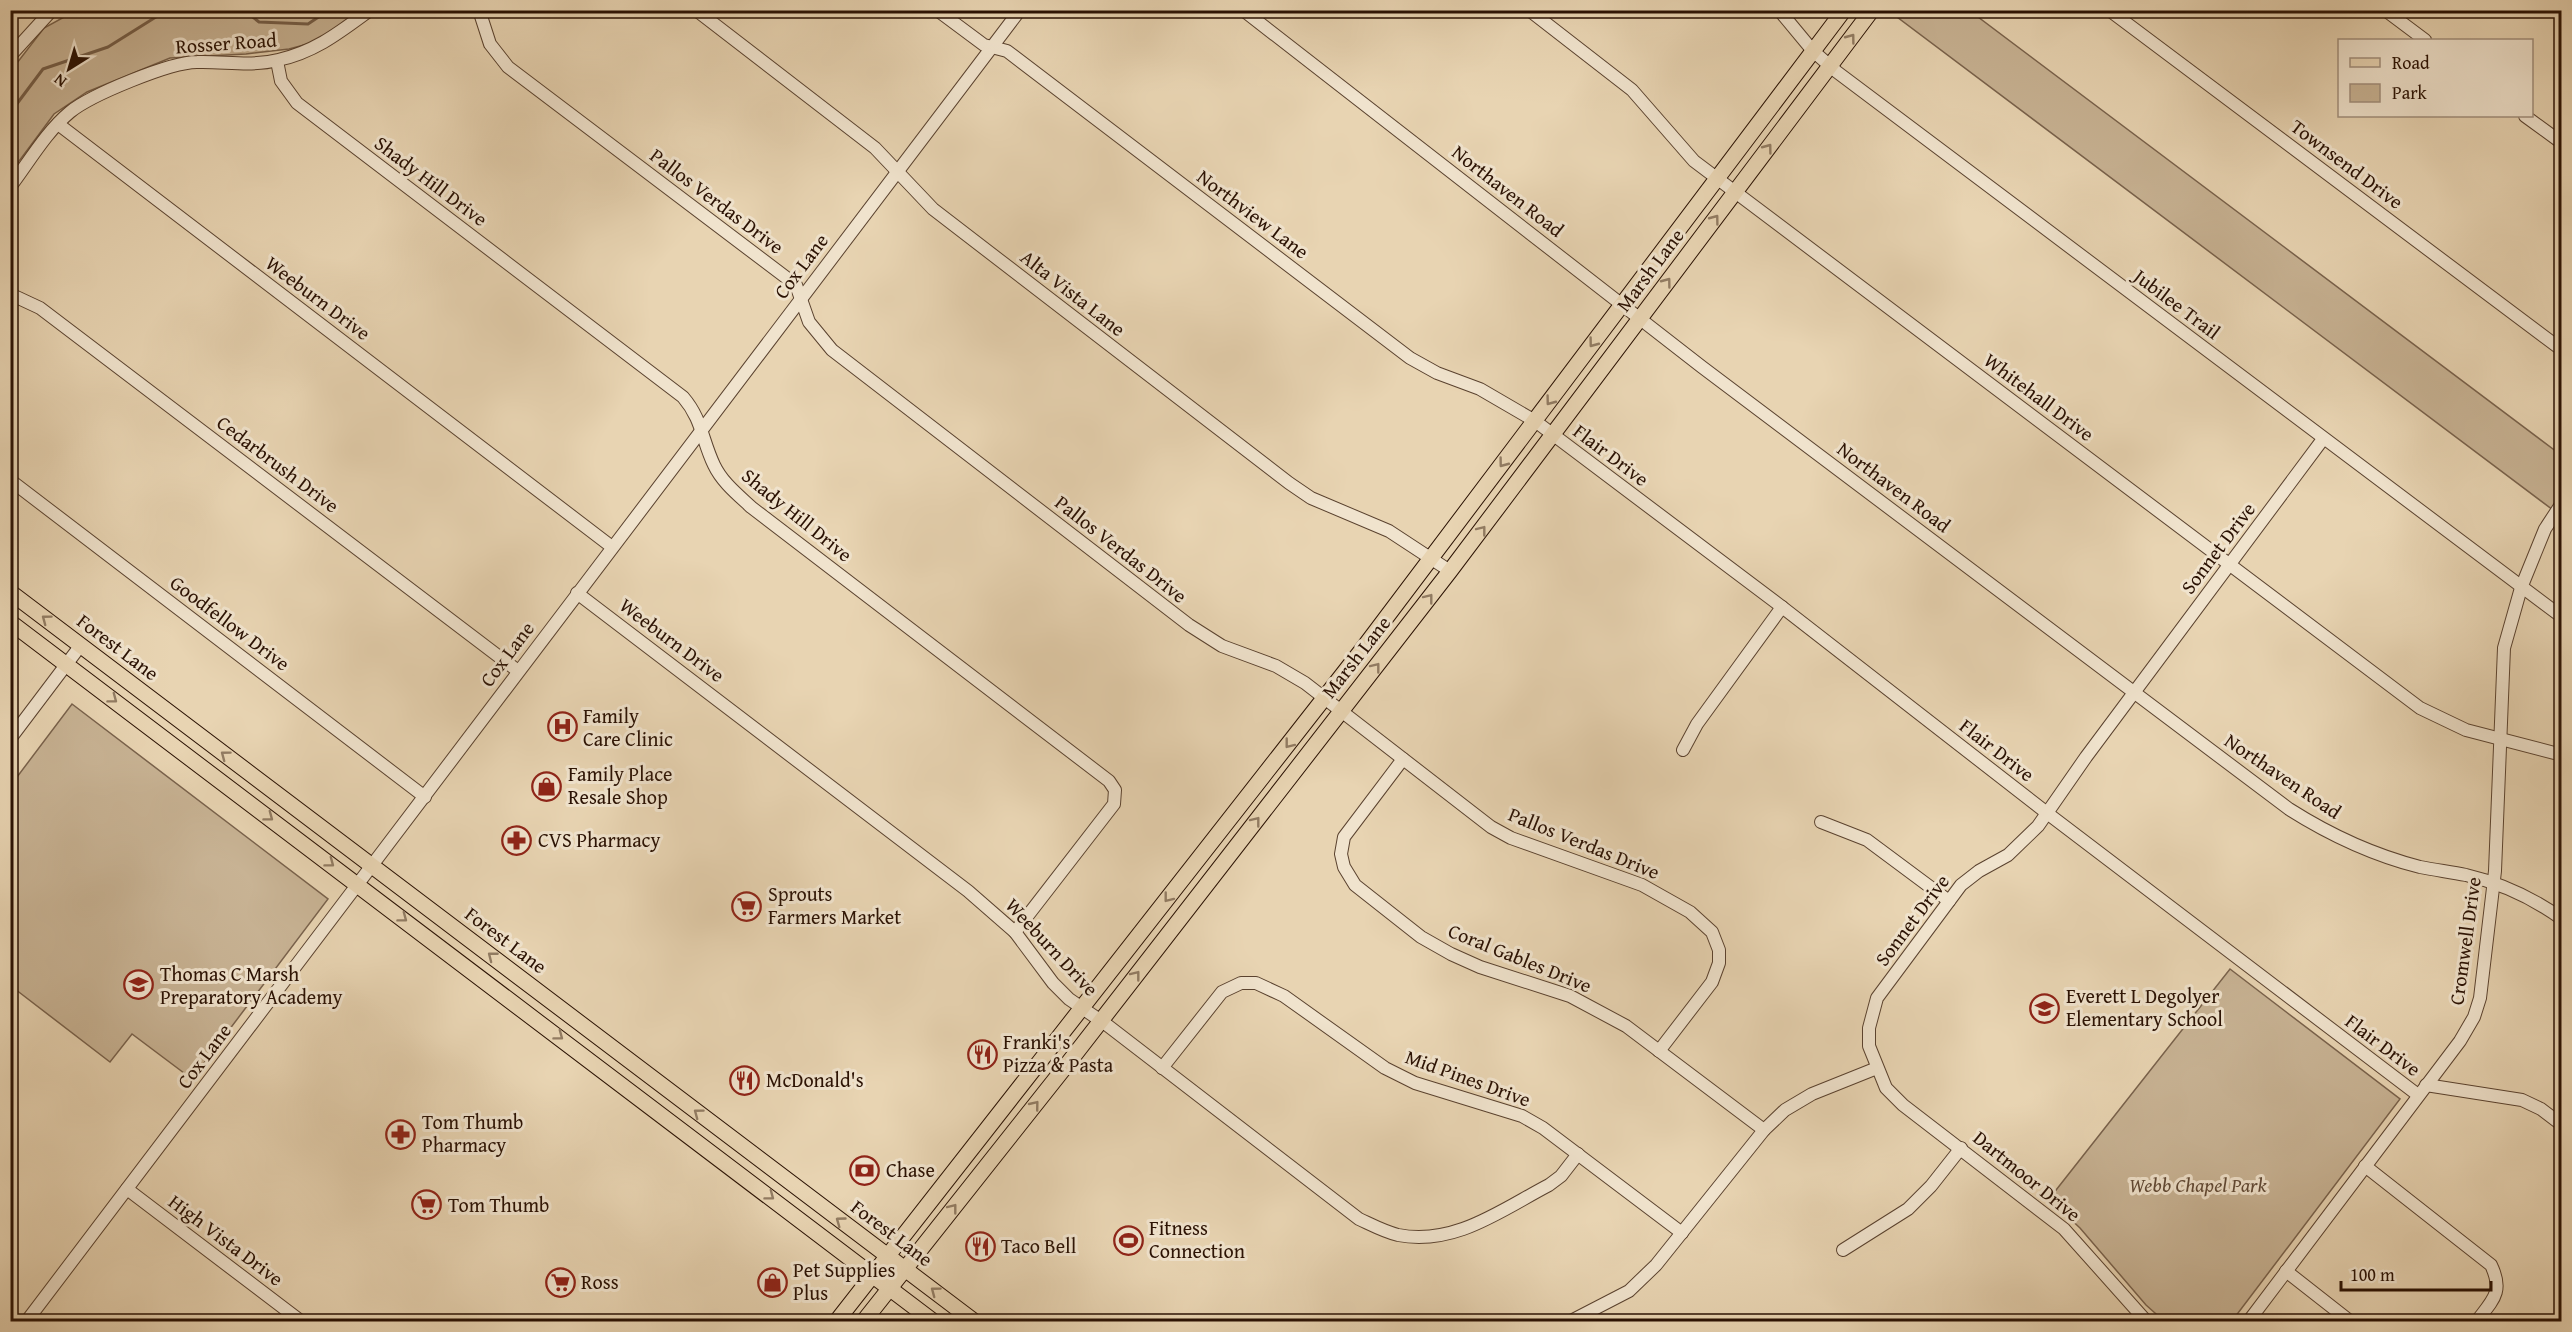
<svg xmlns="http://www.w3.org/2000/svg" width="2572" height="1332" viewBox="0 0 2572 1332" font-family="'Gentium Book Plus',serif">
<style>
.green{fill:#c8b394;stroke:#79624c;stroke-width:1.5}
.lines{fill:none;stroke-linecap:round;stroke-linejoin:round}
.stream{stroke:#755e48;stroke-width:3}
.minor-casing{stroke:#5a422f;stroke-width:14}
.major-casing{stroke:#2a1103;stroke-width:17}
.minor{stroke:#f0e3cd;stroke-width:12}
.major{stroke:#e8d4b2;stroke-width:15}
.oneway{stroke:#927c63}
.labels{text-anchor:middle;stroke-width:6;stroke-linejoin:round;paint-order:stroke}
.street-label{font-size:20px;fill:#2a1103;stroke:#f0e3cd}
.poi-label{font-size:20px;fill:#2a1103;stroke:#f0e3cd;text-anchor:start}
.park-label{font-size:20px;font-style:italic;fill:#614a36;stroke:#f0e3cd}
</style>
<rect width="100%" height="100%" fill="#e8d4b2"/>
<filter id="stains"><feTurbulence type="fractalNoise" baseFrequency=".00333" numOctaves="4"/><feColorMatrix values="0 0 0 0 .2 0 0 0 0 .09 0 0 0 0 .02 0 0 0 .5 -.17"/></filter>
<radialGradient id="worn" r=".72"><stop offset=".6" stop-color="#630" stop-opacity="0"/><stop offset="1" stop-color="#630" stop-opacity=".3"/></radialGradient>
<g class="green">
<polygon points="75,11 357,11 319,41 289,49 246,54 170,58 87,92 54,114 11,172 10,72 44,28"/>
<polygon points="1889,11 1970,11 2561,455 2561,516"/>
<polygon points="72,704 328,899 192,1079 132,1034 110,1062 11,986 11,785"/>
<polygon points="2230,969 2400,1099 2232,1321 2164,1321 2146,1305 2080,1228 2049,1199"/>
</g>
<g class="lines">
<g class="stream">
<polyline points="244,10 259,22 308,24 329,10"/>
<polyline points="10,113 43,69 108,47 167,10"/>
</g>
<defs>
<g id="minor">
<polyline points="479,10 490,44 508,67 796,285 809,322 832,350 1189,625 1222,646 1276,666 1305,683 1491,827 1511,838 1642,885 1690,912 1712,932 1719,950 1719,963 1712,982 1659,1051"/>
<polyline points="696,10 875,148 933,209 1289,483 1311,498 1389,531 1450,571"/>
<polyline points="937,10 984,45 1007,51 1410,358 1437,373 1480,389 1535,421 1782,607 2047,813 2418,1095"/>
<path d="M 1243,10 L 1702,367 L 2289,809 C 2330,835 2373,855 2420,867 C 2435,870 2451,872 2466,875 C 2500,883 2533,898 2562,919"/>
<polyline points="1529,10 1632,90 1694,161 2420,708 2466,730 2562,755"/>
<polyline points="1779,10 1813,51 1837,72 2562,617"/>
<polyline points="2109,10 2562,350"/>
<polyline points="2385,10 2425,40"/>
<polyline points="10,56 52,10"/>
<path d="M 277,61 L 281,81 L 297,103 L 683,397 C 702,419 702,440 714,465 C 722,482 737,494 751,507 L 1109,781 L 1115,790 L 1114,804 L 1015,932"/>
<polyline points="2525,116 2562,143"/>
<polyline points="58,124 612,547"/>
<path d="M 10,187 C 29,162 46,132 70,112 C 91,95 170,62 197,62 C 224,61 251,67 278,60 C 315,52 340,32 370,10"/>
<polyline points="10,294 40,308 518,671"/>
<polyline points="10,480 425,797"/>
<path d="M 577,593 L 968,891 L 1015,932 L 1053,983 L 1069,999 L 1107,1025 L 1359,1219 C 1372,1225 1385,1232 1398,1235 C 1455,1246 1501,1210 1549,1185 L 1561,1176 L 1578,1154"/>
<polyline points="10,739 81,645"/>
<polyline points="1683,750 1697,724 1782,607"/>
<polyline points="1403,759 1344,837 1341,854 1344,867 1355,885 1421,937 1451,954 1480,967 1570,996 1626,1026 1764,1130"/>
<polyline points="1821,822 1867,840 1949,901"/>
<polyline points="1162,1068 1222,992 1241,983 1256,983 1284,996 1385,1068 1415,1083 1522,1116 1543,1128 1682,1233"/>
<polyline points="2426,1085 2522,1100 2541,1109 2562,1125"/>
<path d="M 2365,1166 L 2491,1265 C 2504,1292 2493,1300 2476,1322"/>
<polyline points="127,1189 302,1322"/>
<polyline points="1843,1250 1908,1209 1931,1186 1961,1148"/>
<polyline points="2286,1271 2351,1322"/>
<polyline points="26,1322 1020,10"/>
<polyline points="1569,1322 1629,1291 1656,1265 1764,1130 1785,1110 1812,1094 1877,1068"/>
<polyline points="2147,1322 2064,1229 1903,1105 1886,1088 1869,1046 1869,1028 1877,998 1961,885 1979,871 2008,855 2038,826 2086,757 2323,439"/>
<polyline points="2248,1322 2460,1041 2474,1017 2480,998 2495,871 2504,648 2521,588 2545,529 2562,503"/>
</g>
<g id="major">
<polyline points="10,592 975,1322"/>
<polyline points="10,622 934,1322"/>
<polyline points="836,1322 1361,651 1844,10"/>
<polyline points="863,1322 1069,1062 1450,571 1872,10"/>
</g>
</defs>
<use href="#minor" class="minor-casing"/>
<use href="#major" class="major-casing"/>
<use href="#minor" class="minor"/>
<use href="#major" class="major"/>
</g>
<defs><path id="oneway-chevron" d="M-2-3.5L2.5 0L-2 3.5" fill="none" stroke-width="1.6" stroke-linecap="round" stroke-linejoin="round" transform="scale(1.5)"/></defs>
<g class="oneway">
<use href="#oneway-chevron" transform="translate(1851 38) rotate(-53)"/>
<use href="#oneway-chevron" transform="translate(1768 148) rotate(-53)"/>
<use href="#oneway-chevron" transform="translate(1715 219) rotate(-53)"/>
<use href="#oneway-chevron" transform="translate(1667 282) rotate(-53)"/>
<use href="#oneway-chevron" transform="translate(1593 343) rotate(127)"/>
<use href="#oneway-chevron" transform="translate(1550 401) rotate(127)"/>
<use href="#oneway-chevron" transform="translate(1503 463) rotate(127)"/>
<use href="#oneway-chevron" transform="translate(1482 530) rotate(-52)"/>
<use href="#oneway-chevron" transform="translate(1429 598) rotate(-52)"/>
<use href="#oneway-chevron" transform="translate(46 619) rotate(-143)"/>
<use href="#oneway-chevron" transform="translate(1376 667) rotate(-52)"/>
<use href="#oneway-chevron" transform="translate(113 699) rotate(37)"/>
<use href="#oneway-chevron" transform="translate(1289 744) rotate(128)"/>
<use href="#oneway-chevron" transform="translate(225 755) rotate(-143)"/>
<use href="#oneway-chevron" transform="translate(269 817) rotate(37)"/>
<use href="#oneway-chevron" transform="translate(1256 821) rotate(-52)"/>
<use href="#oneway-chevron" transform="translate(330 863) rotate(37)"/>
<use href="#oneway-chevron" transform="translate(1168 898) rotate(128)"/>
<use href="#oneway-chevron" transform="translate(403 918) rotate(37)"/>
<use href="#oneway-chevron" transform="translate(492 956) rotate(-142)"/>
<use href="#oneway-chevron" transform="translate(1136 975) rotate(-52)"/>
<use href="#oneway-chevron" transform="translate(559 1036) rotate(37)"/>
<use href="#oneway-chevron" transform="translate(1035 1105) rotate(-51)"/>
<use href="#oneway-chevron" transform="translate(698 1113) rotate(-143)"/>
<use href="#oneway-chevron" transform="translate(770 1196) rotate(37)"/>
<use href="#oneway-chevron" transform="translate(953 1208) rotate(-52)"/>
<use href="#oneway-chevron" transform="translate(840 1221) rotate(-144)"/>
<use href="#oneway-chevron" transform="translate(935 1291) rotate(-143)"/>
</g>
<defs>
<symbol id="hospital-ring" viewBox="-11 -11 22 22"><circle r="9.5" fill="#f0e3cd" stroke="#8f2418" stroke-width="1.5"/><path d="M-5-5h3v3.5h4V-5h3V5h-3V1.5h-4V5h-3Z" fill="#8f2418"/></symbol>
<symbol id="shop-ring" viewBox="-11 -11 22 22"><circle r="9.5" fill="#f0e3cd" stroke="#8f2418" stroke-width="1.5"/><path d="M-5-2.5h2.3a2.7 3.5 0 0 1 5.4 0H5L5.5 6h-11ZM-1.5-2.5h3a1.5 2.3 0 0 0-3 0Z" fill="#8f2418"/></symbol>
<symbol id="pharmacy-ring" viewBox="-11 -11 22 22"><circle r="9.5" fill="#f0e3cd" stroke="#8f2418" stroke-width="1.5"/><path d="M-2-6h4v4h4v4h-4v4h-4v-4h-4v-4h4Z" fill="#8f2418"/></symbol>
<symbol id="supermarket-ring" viewBox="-11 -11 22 22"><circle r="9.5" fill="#f0e3cd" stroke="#8f2418" stroke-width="1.5"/><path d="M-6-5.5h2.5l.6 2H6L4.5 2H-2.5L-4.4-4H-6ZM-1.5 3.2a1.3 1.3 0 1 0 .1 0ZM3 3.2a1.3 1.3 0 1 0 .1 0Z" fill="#8f2418"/></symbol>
<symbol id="school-ring" viewBox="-11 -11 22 22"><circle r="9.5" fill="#f0e3cd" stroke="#8f2418" stroke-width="1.5"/><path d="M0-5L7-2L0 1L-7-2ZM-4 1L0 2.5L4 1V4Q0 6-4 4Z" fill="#8f2418"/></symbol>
<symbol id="restaurant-ring" viewBox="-11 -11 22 22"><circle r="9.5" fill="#f0e3cd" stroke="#8f2418" stroke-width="1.5"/><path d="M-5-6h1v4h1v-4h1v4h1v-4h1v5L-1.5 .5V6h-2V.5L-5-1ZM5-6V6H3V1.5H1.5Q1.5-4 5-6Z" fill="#8f2418"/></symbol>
<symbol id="bank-ring" viewBox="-11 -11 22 22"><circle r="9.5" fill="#f0e3cd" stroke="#8f2418" stroke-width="1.5"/><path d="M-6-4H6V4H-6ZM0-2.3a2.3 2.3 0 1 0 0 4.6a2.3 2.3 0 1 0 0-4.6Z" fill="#8f2418"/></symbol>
<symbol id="stadium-ring" viewBox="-11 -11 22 22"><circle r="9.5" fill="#f0e3cd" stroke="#8f2418" stroke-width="1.5"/><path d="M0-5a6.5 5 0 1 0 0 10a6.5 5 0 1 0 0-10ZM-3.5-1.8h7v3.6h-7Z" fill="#8f2418"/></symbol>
</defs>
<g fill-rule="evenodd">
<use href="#hospital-ring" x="546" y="710" width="33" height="33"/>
<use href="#shop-ring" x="530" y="770" width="33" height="33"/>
<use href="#pharmacy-ring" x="500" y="824" width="33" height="33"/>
<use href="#supermarket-ring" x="730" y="890" width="33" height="33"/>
<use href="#school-ring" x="122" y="968" width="33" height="33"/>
<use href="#school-ring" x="2028" y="992" width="33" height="33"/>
<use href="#restaurant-ring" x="966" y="1038" width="33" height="33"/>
<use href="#restaurant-ring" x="728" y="1064" width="33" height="33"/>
<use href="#pharmacy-ring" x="384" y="1118" width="33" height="33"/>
<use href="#bank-ring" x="848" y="1154" width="33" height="33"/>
<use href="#supermarket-ring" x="410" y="1188" width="33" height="33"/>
<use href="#stadium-ring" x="1112" y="1224" width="33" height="33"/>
<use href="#restaurant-ring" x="964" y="1230" width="33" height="33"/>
<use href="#supermarket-ring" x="544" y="1266" width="33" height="33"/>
<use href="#shop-ring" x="756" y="1266" width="33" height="33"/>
</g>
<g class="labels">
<g class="street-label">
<text transform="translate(226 43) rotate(-4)" y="7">Rosser Road</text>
<text transform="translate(2347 164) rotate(37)" y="7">Townsend Drive</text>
<text transform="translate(431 181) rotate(37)" y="7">Shady Hill Drive</text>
<text transform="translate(1508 191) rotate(38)" y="7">Northaven Road</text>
<text transform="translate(717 201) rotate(37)" y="7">Pallos Verdas Drive</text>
<text transform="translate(1253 214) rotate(37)" y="7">Northview Lane</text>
<text transform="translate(801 266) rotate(-53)" y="7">Cox Lane</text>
<text transform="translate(1650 270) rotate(-53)" y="7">Marsh Lane</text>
<text transform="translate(1073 293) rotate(38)" y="7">Alta Vista Lane</text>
<text transform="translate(318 298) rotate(37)" y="7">Weeburn Drive</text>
<text transform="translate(2177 304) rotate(37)" y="7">Jubilee Trail</text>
<text transform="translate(2039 397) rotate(37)" y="7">Whitehall Drive</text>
<text transform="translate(1611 455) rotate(37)" y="7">Flair Drive</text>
<text transform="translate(278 464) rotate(37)" y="7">Cedarbrush Drive</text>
<text transform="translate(1894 487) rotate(37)" y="7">Northaven Road</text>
<text transform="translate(797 515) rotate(39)" y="7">Shady Hill Drive</text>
<text transform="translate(2218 548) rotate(-53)" y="7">Sonnet Drive</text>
<text transform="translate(1121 549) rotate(38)" y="7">Pallos Verdas Drive</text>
<text transform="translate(230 623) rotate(37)" y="7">Goodfellow Drive</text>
<text transform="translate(672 640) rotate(37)" y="7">Weeburn Drive</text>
<text transform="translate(118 647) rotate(37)" y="7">Forest Lane</text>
<text transform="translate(507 654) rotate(-53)" y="7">Cox Lane</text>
<text transform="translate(1356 657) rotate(-52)" y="7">Marsh Lane</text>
<text transform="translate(1997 750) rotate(38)" y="7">Flair Drive</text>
<text transform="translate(2283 776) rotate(34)" y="7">Northaven Road</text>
<text transform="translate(1584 843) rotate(22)" y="7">Pallos Verdas Drive</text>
<text transform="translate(1912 920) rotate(-53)" y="7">Sonnet Drive</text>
<text transform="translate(506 940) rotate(37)" y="7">Forest Lane</text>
<text transform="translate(2465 941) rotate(-82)" y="7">Cromwell Drive</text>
<text transform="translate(1052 947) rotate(47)" y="7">Weeburn Drive</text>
<text transform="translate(1520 958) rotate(22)" y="7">Coral Gables Drive</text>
<text transform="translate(2383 1045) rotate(37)" y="7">Flair Drive</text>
<text transform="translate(204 1056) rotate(-53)" y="7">Cox Lane</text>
<text transform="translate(1468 1078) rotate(20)" y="7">Mid Pines Drive</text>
<text transform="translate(2027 1176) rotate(39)" y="7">Dartmoor Drive</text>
<text transform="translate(892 1233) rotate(37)" y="7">Forest Lane</text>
<text transform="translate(226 1240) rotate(37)" y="7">High Vista Drive</text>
</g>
<g class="poi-label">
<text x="583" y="723">Family<tspan x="583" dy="23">Care Clinic</tspan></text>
<text x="568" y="781">Family Place<tspan x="568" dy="23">Resale Shop</tspan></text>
<text x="538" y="847">CVS Pharmacy</text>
<text x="768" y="901">Sprouts<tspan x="768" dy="23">Farmers Market</tspan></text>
<text x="160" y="981">Thomas C Marsh<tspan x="160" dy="23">Preparatory Academy</tspan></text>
<text x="2066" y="1003">Everett L Degolyer<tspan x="2066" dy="23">Elementary School</tspan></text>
<text x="1003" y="1049">Franki's<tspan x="1003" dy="23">Pizza &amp; Pasta</tspan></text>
<text x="766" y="1087">McDonald's</text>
<text x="422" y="1129">Tom Thumb<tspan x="422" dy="23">Pharmacy</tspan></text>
<text x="886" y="1177">Chase</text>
<text x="448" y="1212">Tom Thumb</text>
<text x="1149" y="1235">Fitness<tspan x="1149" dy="23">Connection</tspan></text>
<text x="1001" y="1253">Taco Bell</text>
<text x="793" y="1277">Pet Supplies<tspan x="793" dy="23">Plus</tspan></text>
<text x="581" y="1289">Ross</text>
</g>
<g class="park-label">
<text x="2198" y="1192">Webb Chapel Park</text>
</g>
</g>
<rect width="2572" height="1332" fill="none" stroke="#e8d4b2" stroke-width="36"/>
<rect x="12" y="12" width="2548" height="1308" fill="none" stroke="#2a1103" stroke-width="3"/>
<rect x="18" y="18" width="2536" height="1296" fill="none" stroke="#2a1103" stroke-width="1.5"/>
<rect x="2338" y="39" width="195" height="78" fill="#f0e3cd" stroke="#a18f7c" stroke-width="1.5"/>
<rect x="2350" y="58" width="30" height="9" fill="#e8d4b2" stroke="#a18f7c" stroke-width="1.5"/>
<text x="2392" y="69" font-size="18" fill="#2a1103">Road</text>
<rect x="2350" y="84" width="30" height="18" fill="#c8b394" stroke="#a18f7c" stroke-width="1.5"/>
<text x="2392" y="99" font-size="18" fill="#2a1103">Park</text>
<g transform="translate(69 69) rotate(217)" stroke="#f0e3cd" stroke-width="4.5" paint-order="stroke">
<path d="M0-4.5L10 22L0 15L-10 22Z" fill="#2a1103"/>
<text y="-9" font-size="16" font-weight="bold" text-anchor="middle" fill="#2a1103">N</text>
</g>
<path d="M2341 1281v9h150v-9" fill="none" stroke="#2a1103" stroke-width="3"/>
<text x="2350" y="1281" font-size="18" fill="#2a1103" stroke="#f0e3cd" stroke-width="4.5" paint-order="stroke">100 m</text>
<rect width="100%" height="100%" filter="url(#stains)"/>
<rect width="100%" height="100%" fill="url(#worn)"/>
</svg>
